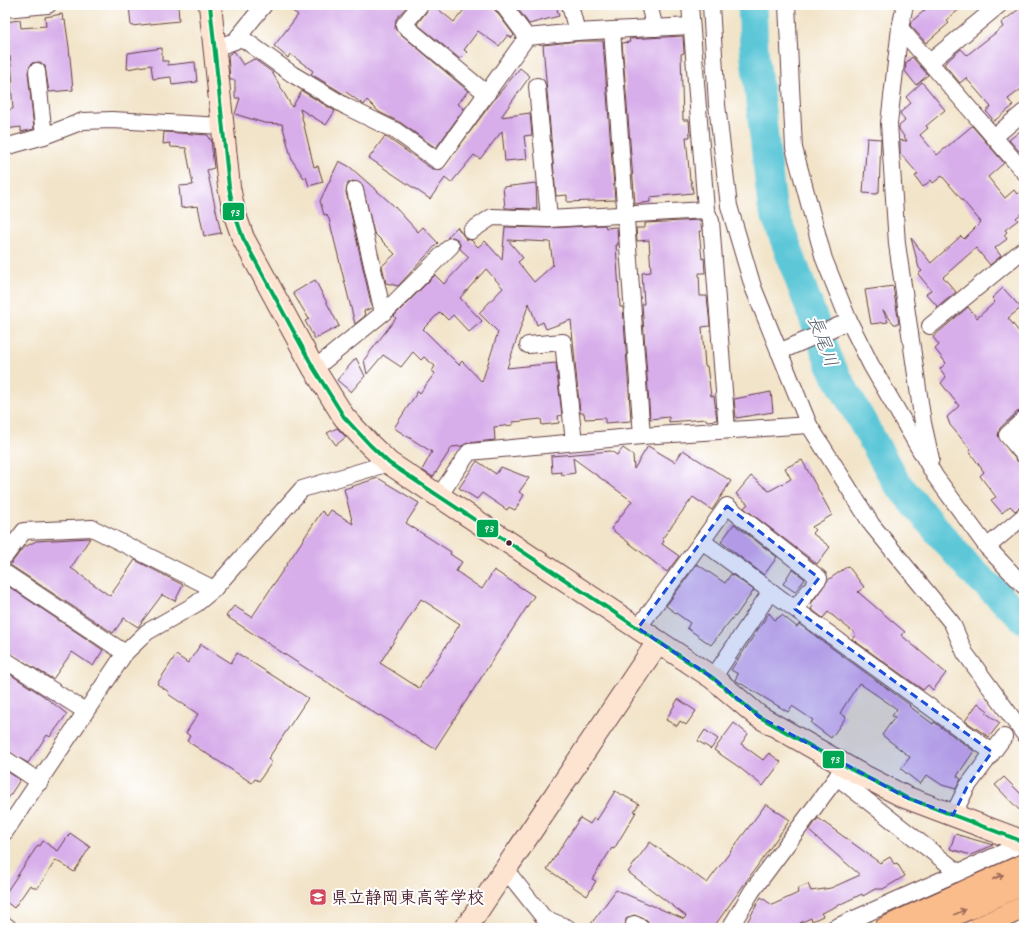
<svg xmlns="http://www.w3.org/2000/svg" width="1029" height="933" viewBox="0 0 1029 933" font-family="Caveat,'Klee One',sans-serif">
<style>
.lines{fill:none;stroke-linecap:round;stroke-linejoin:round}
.river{stroke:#5dc7d8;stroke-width:29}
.building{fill:#d7adea;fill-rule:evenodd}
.street-casing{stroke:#633d43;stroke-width:18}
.secondary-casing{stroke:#633d43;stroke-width:24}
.highway-casing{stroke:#633d43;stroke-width:24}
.street{stroke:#fff;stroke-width:16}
.secondary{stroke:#fde4d1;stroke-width:22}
.highway{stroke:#fabc8b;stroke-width:22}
.highway-bridge-casing{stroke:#633d43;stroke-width:24;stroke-linecap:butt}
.highway-bridge{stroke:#fabc8b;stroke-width:22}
.bus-1-casing{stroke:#fff;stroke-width:7}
.bus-1{stroke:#00a651;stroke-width:4}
.oneway{stroke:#996656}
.marked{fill:#1d4ed8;fill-opacity:0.2;stroke:#1d4ed8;stroke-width:3;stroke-dasharray:8 5;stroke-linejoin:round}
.bus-dot{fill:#4a1f2b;stroke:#fff;stroke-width:1.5}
.labels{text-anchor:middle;stroke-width:4;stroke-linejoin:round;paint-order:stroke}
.poi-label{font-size:17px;font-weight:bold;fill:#4a1f2b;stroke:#fff;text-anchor:start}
.water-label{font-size:18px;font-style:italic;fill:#515a68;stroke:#fff}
.line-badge{stroke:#fff;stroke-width:1.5}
.badge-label{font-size:11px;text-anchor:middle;font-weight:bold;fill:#fff}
</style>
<rect width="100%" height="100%" fill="#fff"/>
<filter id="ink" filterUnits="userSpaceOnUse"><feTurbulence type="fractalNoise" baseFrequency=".025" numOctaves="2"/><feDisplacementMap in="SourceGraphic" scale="8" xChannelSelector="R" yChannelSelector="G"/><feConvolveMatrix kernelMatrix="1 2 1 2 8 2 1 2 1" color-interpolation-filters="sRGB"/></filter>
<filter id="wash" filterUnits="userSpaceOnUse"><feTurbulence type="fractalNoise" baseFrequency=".012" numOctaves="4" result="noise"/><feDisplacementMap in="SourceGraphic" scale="16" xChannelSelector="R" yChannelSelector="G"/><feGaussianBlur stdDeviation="0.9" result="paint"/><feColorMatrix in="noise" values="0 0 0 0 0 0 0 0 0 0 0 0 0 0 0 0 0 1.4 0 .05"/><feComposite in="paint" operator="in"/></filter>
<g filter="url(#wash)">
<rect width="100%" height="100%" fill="#f2e4c9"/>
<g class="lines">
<polyline class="river" points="752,5 754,49 772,206 831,366 896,482 968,567 1024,619"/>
</g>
<g id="blocks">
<g class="building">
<polygon points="129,5 178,5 179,21 131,26"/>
<polygon points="284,5 408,5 396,19 395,29 468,91 458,104 464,109 436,148 401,123 379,112 367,100 364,105 346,92 344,94 311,74 313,71 290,54 288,58 274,46 298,15"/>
<polygon points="429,5 433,5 454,22 468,5 489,5 495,10 514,35 512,38 508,35 499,46 478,31 464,50 467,52 460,59 417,24 427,11"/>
<polygon points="530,5 556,5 559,16 529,24 518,9"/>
<polygon points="921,5 965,5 946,20 949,23 926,43 910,25 911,22 925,10"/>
<polygon points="1024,5 1024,87 1008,99 1013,106 994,121 986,111 991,107 966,78 960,83 944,64 961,49 967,55 1003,27 1001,23"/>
<polygon points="62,14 63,20 65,20 69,47 73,90 49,92 45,66 40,62 32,63 28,72 34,129 21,132 21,127 5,129 5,110 13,109 11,83 13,82 10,56 7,56 5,22 20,20 21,28 46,26 45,17"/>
<polygon points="683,36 684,53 681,54 683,120 689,120 690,137 686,137 690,180 691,180 693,193 650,197 650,202 635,204 622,43 630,42 629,39"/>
<polygon points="578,41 603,41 615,200 567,202 567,195 556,196 543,45"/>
<polygon points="162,48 162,61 168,61 168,65 195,62 197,82 172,85 171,77 153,79 151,65 127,69 128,53"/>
<polygon points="234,51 243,65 254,59 272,72 292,107 302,91 335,111 326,125 300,109 314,167 318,166 323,182 309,186 306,177 304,178 292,160 282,124 264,123 235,114 240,98 235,98 235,80 230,80 228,55"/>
<polygon points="912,57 928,75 916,85 905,71 906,63"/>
<polygon points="520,68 530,76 501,117 530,113 532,135 524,136 527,159 505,161 502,131 480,159 474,155 451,183 445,178 430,199 369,158 385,136 432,169 442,169 496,97"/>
<polygon points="922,82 945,110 926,126 928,128 920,135 937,155 972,126 1004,163 988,177 1005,198 1014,190 1017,194 1024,188 1024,211 1016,218 1018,220 1005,230 1007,232 1004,235 1007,239 995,248 1001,256 990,265 976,248 943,277 956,292 938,307 926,294 931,290 918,274 922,271 919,268 911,238 931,263 961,236 964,239 981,222 942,176 933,183 931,180 923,187 915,176 918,174 900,153 900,140 907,141 899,129 899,126 905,121 900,113 911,103 906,97"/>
<polygon points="1024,128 1024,147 1019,151 1009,140"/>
<polygon points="164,132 208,135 209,139 211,139 214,168 207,170 221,233 204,236 198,206 181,208 179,186 193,185 186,148 171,147 170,143 163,144"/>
<polygon points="867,138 881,139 879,192 876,194 863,193"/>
<polygon points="339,161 350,167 394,206 418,232 423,227 438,243 398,286 386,283 382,266 395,254 374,233 362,184 353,181 348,183 346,192 372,308 364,311 365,316 355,324 329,219 326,214 324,215 320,201"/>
<polygon points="536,183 537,209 505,208 503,187"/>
<polygon points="700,220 702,231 699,231 702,259 704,258 705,273 699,273 700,296 707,296 710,326 702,327 705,366 707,366 711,396 714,396 717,420 707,421 706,419 669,422 669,417 650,419 642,304 644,304 642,273 651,272 649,240 637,241 636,228 645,228 645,223"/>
<path d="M 605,225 L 606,228 L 617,227 L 618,245 L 616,245 L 620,307 L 623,307 L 631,421 L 605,423 L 605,418 L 585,419 L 584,413 L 580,413 L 571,320 L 546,329 L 543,322 L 537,325 L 529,303 L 507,368 L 556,363 L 562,415 L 558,416 L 559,423 L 542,425 L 541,419 L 513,422 L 513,425 L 494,427 L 495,440 L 468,443 L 462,446 L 452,447 L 433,477 L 422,470 L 432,452 L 394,428 L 418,391 L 420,393 L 435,373 L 432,371 L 435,366 L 424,357 L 421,360 L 413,352 L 401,367 L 383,355 L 367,374 L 364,360 L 396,318 L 394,316 L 435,275 L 444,284 L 469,257 L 460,249 L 460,244 L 457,239 L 453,237 L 447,238 L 457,227 L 466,239 L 471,240 L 478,247 L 485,241 L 502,260 L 505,227 L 549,228 ZM 508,240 L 550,242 L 553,265 L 534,282 L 518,262 L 523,258 ZM 486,269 L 503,288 L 479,313 L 498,332 L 482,382 L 462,361 L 459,365 L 423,329 L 440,312 L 448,320 L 453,315 L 469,332 L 482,321 L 460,298 Z"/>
<polygon points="315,280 339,326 315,339 305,321 309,319 293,293"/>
<polygon points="893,286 899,324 894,324 883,310 888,322 871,324 865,290"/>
<polygon points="1003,288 1021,308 1008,318 1024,338 1024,410 1017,412 1000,428 998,436 1017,461 1024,464 1024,504 1015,511 1010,506 1002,513 991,500 996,497 980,476 984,472 969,451 971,450 950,425 947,417 959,406 941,383 946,377 940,369 946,363 935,349 939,345 933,337 968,307 977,318 995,302 992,298"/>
<polygon points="356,358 365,376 351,392 337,380"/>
<polygon points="771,392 773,412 736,418 734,399"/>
<polygon points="337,428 346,437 336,445 327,433"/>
<polygon points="648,446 675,462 683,450 731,481 712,510 693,497 662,539 664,541 662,544 679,556 667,572 611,529 632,501 573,458 575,473 562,475 561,472 552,473 551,456 611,451 617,455 623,448 633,455 634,469"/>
<polygon points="802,460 832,515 812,527 815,530 812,533 830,547 817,564 744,508 748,504 736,494 751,476 769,491 791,479 785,468"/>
<polygon points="477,461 496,474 501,467 529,478 519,492 524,495 515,510 509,507 507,510 482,493 477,499 459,488"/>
<path d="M 378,478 L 419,503 L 406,523 L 451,552 L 450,554 L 462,562 L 456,571 L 482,589 L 494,570 L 534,596 L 435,749 L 380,715 L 379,716 L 226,616 L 234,606 L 252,617 L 322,511 L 327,516 L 331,510 L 353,524 L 344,489 ZM 421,599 L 460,624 L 419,688 L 380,663 Z"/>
<polygon points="734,524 777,557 764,575 721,542"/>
<polygon points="90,538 71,568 110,596 135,560 183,585 175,601 162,595 138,627 124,618 113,633 10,565 23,548 36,541"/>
<polygon points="697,564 725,583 731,574 754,590 735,617 734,616 711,645 687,628 690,623 666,606"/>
<polygon points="848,566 864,587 858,592 905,632 901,635 946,673 933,690 928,685 923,690 852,639 856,634 828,612 823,618 811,609 813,606 811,604 828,580"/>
<polygon points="792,569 805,579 795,592 783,584"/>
<polygon points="5,584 103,650 93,666 72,652 53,679 5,651"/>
<polygon points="769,613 775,620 782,615 797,627 799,624 910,705 909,706 933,724 934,722 974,751 957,776 961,779 956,789 942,785 927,775 920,784 901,769 910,757 882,735 895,717 892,716 897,709 859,683 840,713 846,717 831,738 811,723 813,720 792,706 788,712 735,680 738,674 731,670"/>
<polygon points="201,644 231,663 237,653 308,698 268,759 272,762 259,781 255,779 252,783 187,741 190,736 186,733 198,714 168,694 169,692 157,684 176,655 188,663"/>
<polygon points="5,671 42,695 67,714 50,737 47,735 28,763 5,750"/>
<polygon points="678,699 696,711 686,725 680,721 677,726 666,720"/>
<polygon points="978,703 988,711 986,713 1000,723 989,737 965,721"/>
<polygon points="734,723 748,734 741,744 763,760 769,753 781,762 763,786 736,765 714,750"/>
<polygon points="705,730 718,739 711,749 698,741"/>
<polygon points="5,770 20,780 5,803"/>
<polygon points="1004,777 1024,797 1024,815 995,785"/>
<polygon points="615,791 639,804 634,811 636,812 614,849 612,848 592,879 596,881 587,896 547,869 580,818 590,824 594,818 597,820"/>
<polygon points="766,804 790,820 713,928 651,928 647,920 634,915 626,919 626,928 588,928 616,890 684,919 686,916 628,872 650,842 707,883"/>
<polygon points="818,818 880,863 890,857 894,864 897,863 905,876 883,889 875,889 863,896 862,894 826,911 821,913 823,916 812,921 811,918 800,923 801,925 795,928 744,928 761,897 772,905 798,893 797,889 808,884 811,891 831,888 860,875 809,831"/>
<polygon points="70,833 90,847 74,872 56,860 37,889 30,885 14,908 5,901 5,894 38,845 40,846 43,841 58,851"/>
<polygon points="955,834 993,845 971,855 950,849"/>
</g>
</g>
</g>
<g filter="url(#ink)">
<use href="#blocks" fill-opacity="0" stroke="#633d43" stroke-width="1"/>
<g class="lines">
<defs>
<g id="street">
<polyline points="420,5 404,25 487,94"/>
<polyline points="503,5 527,37"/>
<polyline points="570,5 577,32 612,30 642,436"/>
<polyline points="649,5 655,28"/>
<polyline points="690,5 706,210 711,221 727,430"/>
<polyline points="711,5 717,105 729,206 753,287 809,425 872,525 952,623 965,653 1024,734"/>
<polyline points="787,5 794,148 824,259 849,321 871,365 935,476 987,547 1024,586"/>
<polyline points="905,5 900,28 889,123 897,244 923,423 931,459"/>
<polyline points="5,9 48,5"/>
<polyline points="900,28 1024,172"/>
<polyline points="612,30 691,26"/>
<polyline points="239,36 292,74 347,107 396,131 438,161 527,37 577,32"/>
<polyline points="215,48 235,41 264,5"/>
<polyline points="930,62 999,5"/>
<polyline points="37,71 44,136"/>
<polyline points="537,86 549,219"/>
<polyline points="994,137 1024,112"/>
<polyline points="5,147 44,136 83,121 112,120 223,126"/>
<polyline points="355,190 383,313"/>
<polyline points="471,231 492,217 549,219 706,210"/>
<polyline points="930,326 1024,249"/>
<polyline points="528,345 563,342 574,442"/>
<polyline points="779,352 849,321"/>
<polyline points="314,369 388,309 451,246"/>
<polyline points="1024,419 1007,435 1024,455"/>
<polyline points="439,496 469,452 642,436 809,425"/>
<polyline points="987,547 1024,516"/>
<polyline points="5,556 24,531 92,528 214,589"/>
<polyline points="5,573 125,653"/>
<polyline points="795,609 819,578 727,506 702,541 795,609 992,752"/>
<polyline points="638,628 702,541"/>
<polyline points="5,660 85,711"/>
<polyline points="713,678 771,591"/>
<polyline points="5,759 40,782"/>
<polyline points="843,764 837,777 958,872 1014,928"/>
<polyline points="953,815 967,787 1004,737"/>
<polyline points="5,832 125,653 147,632 196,604 214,589 302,489 389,463"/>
<polyline points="505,869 544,918 568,928"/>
<polyline points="634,924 642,928"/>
<polyline points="5,925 9,928"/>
<polyline points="730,928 752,891 837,777"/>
<polyline points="834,928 1024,843"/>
</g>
<g id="secondary">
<polyline points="210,5 229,187 234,212 243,238 314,369 344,417 370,445 389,463 713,678 758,716 856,772 905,797 1024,842"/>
<polyline points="466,928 658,642"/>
</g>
<polyline id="highway" points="886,928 924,910"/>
</defs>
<use href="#street" class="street-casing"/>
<use href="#secondary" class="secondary-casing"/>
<use href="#highway" class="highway-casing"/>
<use href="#street" class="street"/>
<use href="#secondary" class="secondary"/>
<use href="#highway" class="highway"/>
<defs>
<g id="highway-bridge">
<polyline points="924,910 1024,865"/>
<polyline points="925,928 1024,883"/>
<polyline points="979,928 1024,907"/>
</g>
</defs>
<use href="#highway-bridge" class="highway-bridge-casing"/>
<use href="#highway-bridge" class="highway-bridge"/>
<defs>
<polyline id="bus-1" points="210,5 229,187 234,212 243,238 314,369 344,417 370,445 389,463 713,678 758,716 856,772 905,797 1024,842"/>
</defs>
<use href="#bus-1" class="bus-1-casing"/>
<use href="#bus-1" class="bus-1"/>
</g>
<defs><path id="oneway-shaft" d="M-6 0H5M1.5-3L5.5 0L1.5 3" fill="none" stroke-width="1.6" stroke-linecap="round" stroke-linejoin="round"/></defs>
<g class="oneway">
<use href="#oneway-shaft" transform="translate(998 877) rotate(-24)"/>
<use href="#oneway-shaft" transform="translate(960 912) rotate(-24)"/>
</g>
</g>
<path class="marked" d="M 727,506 L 819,578 L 795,609 L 992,752 L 967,787 L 953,815 L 905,797 L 758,716 L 713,678 L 638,628 Z"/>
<defs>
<symbol id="school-square" viewBox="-11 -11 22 22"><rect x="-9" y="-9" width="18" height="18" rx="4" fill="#d1495b" stroke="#fff"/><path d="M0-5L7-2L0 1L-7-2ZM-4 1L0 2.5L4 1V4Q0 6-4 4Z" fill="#fff"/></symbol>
</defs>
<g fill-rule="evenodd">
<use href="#school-square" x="308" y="887" width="20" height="20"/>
</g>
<circle class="bus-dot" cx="509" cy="543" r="3.5"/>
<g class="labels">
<g class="poi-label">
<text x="331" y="903">県立静岡東高等学校</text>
</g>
<g class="water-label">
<text transform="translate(823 341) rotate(69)" y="6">長尾川</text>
</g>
</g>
<g class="line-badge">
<rect x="222" y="202" width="23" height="19" rx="4" fill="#00a651"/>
<rect x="476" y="519" width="23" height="19" rx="4" fill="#00a651"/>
<rect x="822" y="750" width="23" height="19" rx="4" fill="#00a651"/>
</g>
<g class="badge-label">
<text x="234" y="216">93</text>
<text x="488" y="532">93</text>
<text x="834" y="763">93</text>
</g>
<rect width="1029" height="933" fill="none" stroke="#fff" stroke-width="20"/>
</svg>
